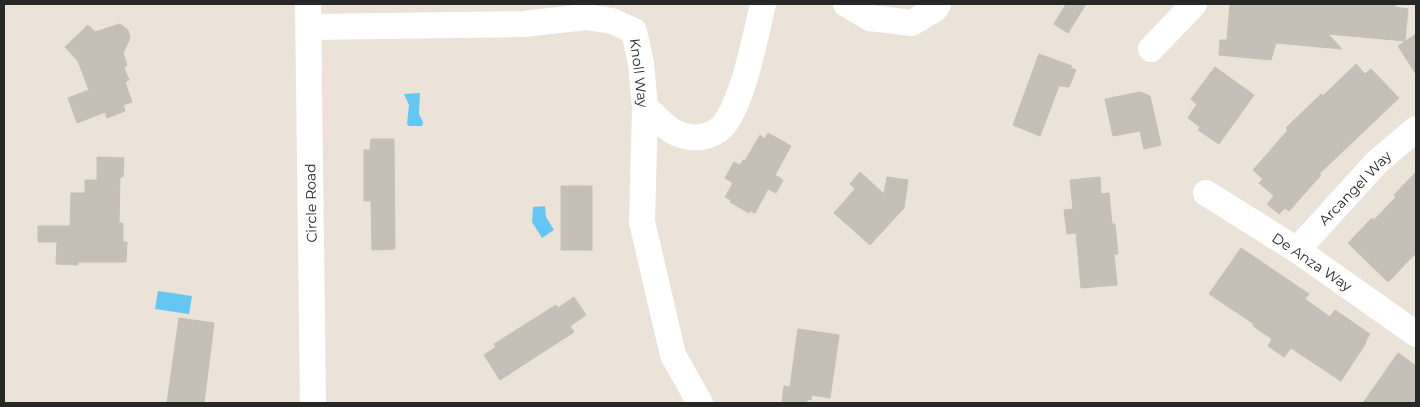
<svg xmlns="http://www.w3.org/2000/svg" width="1420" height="407" viewBox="0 0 1420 407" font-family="Montserrat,sans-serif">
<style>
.water{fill:#64c7f3}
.building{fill:#c5c0b7;stroke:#c5bfb1}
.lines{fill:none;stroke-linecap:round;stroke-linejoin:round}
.minor{stroke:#fff;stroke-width:26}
.labels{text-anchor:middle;stroke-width:4;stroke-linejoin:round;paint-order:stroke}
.street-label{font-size:14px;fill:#272727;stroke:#fff}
</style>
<rect width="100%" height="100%" fill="#ebe3d7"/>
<g class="water">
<polygon points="420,93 419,114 423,122 422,126 409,126 407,124 409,105 404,94"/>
<polygon points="545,206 546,217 554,230 542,238 532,222 533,207"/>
<polygon points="158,291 192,296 189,314 155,309"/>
</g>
<g class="building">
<polygon points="1066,4 1086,4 1068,33 1054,24"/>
<polygon points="1230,4 1396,4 1395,7 1408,9 1405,41 1328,34 1342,49 1276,43 1271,60 1219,55 1220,40 1227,40"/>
<polygon points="120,24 128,30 130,38 123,53 127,65 124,68 129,80 125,82 132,102 123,105 125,111 107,118 105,112 77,123 68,98 89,90 78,61 65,47 88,25 95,32"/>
<polygon points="1416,34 1416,74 1398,46"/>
<polygon points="1039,54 1072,66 1071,68 1076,70 1069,87 1059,86 1040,136 1013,125"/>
<polygon points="1356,64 1365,74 1371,69 1399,98 1319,174 1321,175 1289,211 1285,208 1279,214 1267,204 1274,196 1259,183 1263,179 1253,170 1288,130 1286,128 1321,94 1323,96"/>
<polygon points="1215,67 1254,95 1219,144 1198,130 1200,127 1188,118 1197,104 1191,99"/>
<polygon points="1140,92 1150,96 1161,145 1144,149 1140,131 1113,136 1105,99"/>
<polygon points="768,133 791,146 775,175 783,180 776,193 768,189 755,213 750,211 749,213 730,202 731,200 725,197 733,183 725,178 734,162 740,165 743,160 745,161 760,135 765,139"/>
<polygon points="371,139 394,139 395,249 372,250 371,201 364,201 364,150 370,150"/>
<polygon points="97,157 124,158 123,177 120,177 119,223 123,223 123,242 127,242 126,262 78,262 78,265 56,264 57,242 38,242 38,226 70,226 71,193 85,193 85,180 97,180"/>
<polygon points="860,172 884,194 887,177 908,180 904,208 870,245 834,213 855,189 850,184"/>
<polygon points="1416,172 1416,253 1388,282 1348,243 1372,218 1374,220 1396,197 1394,195"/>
<polygon points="1100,177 1101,194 1109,193 1112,224 1115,224 1118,254 1114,254 1117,285 1081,288 1076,233 1067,234 1064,210 1073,209 1070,180"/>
<rect x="561" y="186" width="31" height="64"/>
<polygon points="1241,248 1309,294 1305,299 1330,317 1335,310 1370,334 1365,342 1366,343 1341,381 1291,348 1284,357 1268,346 1272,339 1253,326 1254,324 1209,294"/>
<polygon points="574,297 586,315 570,326 574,332 500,380 484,355 496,347 494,344 556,305 558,308"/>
<polygon points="179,318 214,323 204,403 167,403"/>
<polygon points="798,329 839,335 830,398 812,395 811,400 807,399 807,403 782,403 784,386 790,387"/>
<polygon points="1398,353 1416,366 1416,403 1363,403"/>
</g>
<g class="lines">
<g class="minor">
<polyline points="308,4 313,403"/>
<polyline points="846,4 870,18 912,23 935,9 938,4"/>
<polyline points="309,27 524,24 586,17 612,21 634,31 641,64 645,107 642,222 673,355 700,403"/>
<polyline points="1151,49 1194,4"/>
<path d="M 645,107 C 656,117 669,133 685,136 C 700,140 717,135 726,122 C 745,94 755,37 763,4"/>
<polyline points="1206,193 1297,250 1416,334"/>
<polyline points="1297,250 1377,162 1416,129"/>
</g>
</g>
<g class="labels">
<g class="street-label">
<text transform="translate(639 73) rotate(83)" y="5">Knoll Way</text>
<text transform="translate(1355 188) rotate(-46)" y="5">Arcangel Way</text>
<text transform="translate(311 203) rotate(-91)" y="5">Circle Road</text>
<text transform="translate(1312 262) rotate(34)" y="5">De Anza Way</text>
</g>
</g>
<rect width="1420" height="407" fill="none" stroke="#272727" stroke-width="10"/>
</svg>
